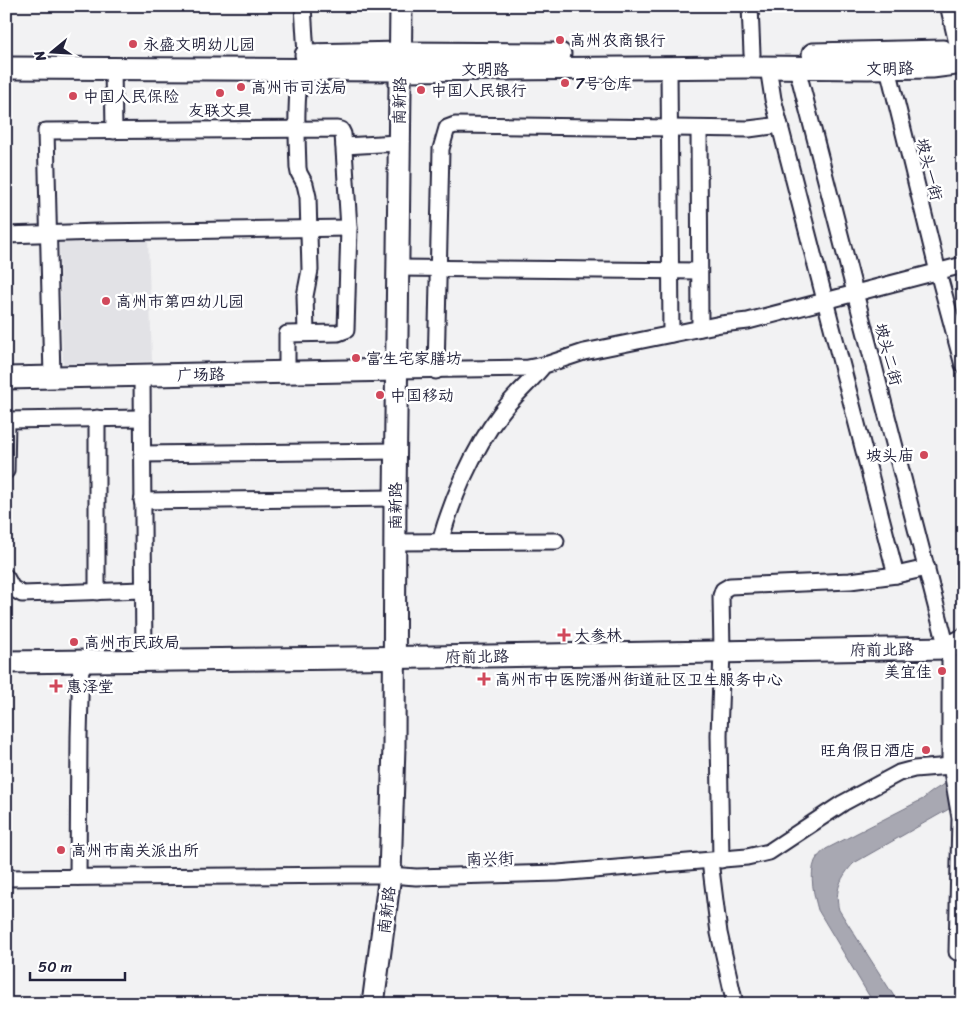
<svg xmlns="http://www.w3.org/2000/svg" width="969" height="1010" viewBox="0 0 969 1010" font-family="Sriracha,'LXGW WenKai TC',sans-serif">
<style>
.built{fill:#e2e2e6}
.water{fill:#a8a8b2;stroke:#727282}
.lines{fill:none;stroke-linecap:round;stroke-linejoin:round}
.street-casing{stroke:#22223b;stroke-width:19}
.secondary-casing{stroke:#22223b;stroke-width:25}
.primary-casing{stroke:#22223b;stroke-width:28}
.street{stroke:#fff;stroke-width:15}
.secondary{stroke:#fff;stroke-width:21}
.primary{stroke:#fff;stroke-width:24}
.poi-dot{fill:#d1495b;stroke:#fff;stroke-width:2}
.labels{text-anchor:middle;stroke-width:5;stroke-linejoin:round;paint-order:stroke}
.poi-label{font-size:16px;fill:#22223b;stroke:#fff;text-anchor:start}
.street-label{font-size:16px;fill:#22223b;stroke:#fff}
</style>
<rect width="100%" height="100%" fill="#f2f2f3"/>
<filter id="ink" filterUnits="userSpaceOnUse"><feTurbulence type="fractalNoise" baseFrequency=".02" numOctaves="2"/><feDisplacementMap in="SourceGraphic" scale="10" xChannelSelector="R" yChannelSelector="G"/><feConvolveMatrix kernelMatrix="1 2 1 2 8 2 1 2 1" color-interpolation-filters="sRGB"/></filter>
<g filter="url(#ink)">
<polygon class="built" points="148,238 152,361 63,364 59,240"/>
<path class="water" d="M 963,777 L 963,801 L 854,863 C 841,876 834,891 839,910 L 899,1004 L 874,1004 L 818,910 C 814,895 809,876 815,861 C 817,857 822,852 826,849 L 923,799 C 935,788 947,782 963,777 Z"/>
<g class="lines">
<defs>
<g id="street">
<polyline points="303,6 306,55"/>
<polyline points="750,6 752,54"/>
<polyline points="768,67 773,99 896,575"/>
<polyline points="113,68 114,131"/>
<polyline points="669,68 671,334"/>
<polyline points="797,68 950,660 950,760 960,818 957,952"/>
<polyline points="888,68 938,272 963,365"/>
<path d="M 301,69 C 295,101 297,135 298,168 L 299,173 L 305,184 L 308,197 L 310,270 L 305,296 L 306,333"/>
<polyline points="699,129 700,328"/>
<polyline points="344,146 398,143"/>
<polyline points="6,235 98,232 349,228"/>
<polyline points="398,268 699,271"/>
<polyline points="396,370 528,368 548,364 584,352 721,324 748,321 963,265"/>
<polyline points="436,371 441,149 447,128 455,125 749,129 780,125"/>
<polyline points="142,376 144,660"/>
<polyline points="52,377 46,131 337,129 341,130 343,134 349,228 346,330 338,333 287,334 287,373"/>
<polyline points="97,418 97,592"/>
<polyline points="6,420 142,418"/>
<polyline points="142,454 395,451"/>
<polyline points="6,471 7,420"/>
<polyline points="142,501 395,498"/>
<polyline points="395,542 556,541"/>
<path d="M 440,542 C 452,499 473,450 500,414 C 513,396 531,382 544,365"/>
<polyline points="6,577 12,588 22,594 143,590"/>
<polyline points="721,860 719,735 722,651 721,596 723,590 730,586 850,581 896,575 927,568"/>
<polyline points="710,861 719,933 735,1004"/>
<polyline points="78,877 79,736 81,661"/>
<polyline points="6,878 351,875 390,875 416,877 558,873 747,857 769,852 843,803 899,773 914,769 951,766"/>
</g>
<g id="secondary">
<polyline points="813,54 943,51"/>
<polyline points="306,55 400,53 560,54"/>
<polyline points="6,68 400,70 746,67 868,68 932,67 963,63"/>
<polyline points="6,378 396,370"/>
<polyline points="6,662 431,657 948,648 963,640"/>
<polyline points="373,1004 390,875 394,746 395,498 401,6"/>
</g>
<polyline id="primary" points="953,6 963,49"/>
</defs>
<use href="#street" class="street-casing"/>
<use href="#secondary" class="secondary-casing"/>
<use href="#primary" class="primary-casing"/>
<use href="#street" class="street"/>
<use href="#secondary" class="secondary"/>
<use href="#primary" class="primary"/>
</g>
</g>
<g class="poi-dot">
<circle cx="560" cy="40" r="5"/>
<circle cx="133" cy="44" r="5"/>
<circle cx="565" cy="83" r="5"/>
<circle cx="241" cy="87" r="5"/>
<circle cx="421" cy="90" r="5"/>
<circle cx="220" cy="93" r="5"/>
<circle cx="73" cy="96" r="5"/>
<circle cx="106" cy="301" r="5"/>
<circle cx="356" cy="358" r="5"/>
<circle cx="380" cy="395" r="5"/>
<circle cx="924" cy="455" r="5"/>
<path d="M561.5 627.5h5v5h5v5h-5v5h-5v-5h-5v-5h5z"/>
<circle cx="74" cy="642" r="5"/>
<circle cx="942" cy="671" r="5"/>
<path d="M481.5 671.5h5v5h5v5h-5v5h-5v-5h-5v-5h5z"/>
<path d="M53.5 678.5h5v5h5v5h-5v5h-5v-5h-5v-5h5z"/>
<circle cx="926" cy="750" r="5"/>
<circle cx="61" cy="850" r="5"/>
</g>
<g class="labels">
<g class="poi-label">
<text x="570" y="46">高州农商银行</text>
<text x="143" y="50">永盛文明幼儿园</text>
<text x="575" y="89">7号仓库</text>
<text x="251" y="93">高州市司法局</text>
<text x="431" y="96">中国人民银行</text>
<text x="83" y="102">中国人民保险</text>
<text x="220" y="116" text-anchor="middle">友联文具</text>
<text x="116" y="307">高州市第四幼儿园</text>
<text x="366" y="364">富生宅家膳坊</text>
<text x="390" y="401">中国移动</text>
<text x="914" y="461" text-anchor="end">坡头庙</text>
<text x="574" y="641">大参林</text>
<text x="84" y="648">高州市民政局</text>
<text x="932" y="677" text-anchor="end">美宜佳</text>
<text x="495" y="685">高州市中医院潘州街道社区卫生服务中心</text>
<text x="66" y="692">惠泽堂</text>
<text x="916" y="756" text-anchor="end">旺角假日酒店</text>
<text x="71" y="856">高州市南关派出所</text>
</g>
<g class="street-label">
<text transform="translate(890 68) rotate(-1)" y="6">文明路</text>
<text x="485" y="75">文明路</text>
<text transform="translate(399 101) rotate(-89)" y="6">南新路</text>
<text transform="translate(930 169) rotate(76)" y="6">坡头一街</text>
<text transform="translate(889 354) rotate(75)" y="6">坡头二街</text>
<text transform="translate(201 374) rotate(-1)" y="6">广场路</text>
<text transform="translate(395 506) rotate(-90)" y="6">南新路</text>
<text transform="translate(882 649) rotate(-1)" y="6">府前北路</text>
<text transform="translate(477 656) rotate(-1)" y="6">府前北路</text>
<text transform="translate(490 858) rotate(-2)" y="6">南兴街</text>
<text transform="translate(386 910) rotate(-83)" y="6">南新路</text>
</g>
</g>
<rect width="969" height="1010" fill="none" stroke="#fff" stroke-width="25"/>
<rect x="12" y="12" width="944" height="985" fill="none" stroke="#22223b" stroke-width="2" filter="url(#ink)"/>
<g transform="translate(52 52) rotate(252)" stroke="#ffffff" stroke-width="4" paint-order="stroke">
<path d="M0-4L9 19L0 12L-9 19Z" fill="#22223b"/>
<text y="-8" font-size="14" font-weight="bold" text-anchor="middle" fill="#22223b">N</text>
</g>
<path d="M30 972v8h95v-8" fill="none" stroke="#22223b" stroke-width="2.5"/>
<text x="38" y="972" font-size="15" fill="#22223b" stroke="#ffffff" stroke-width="4" paint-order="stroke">50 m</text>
</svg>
